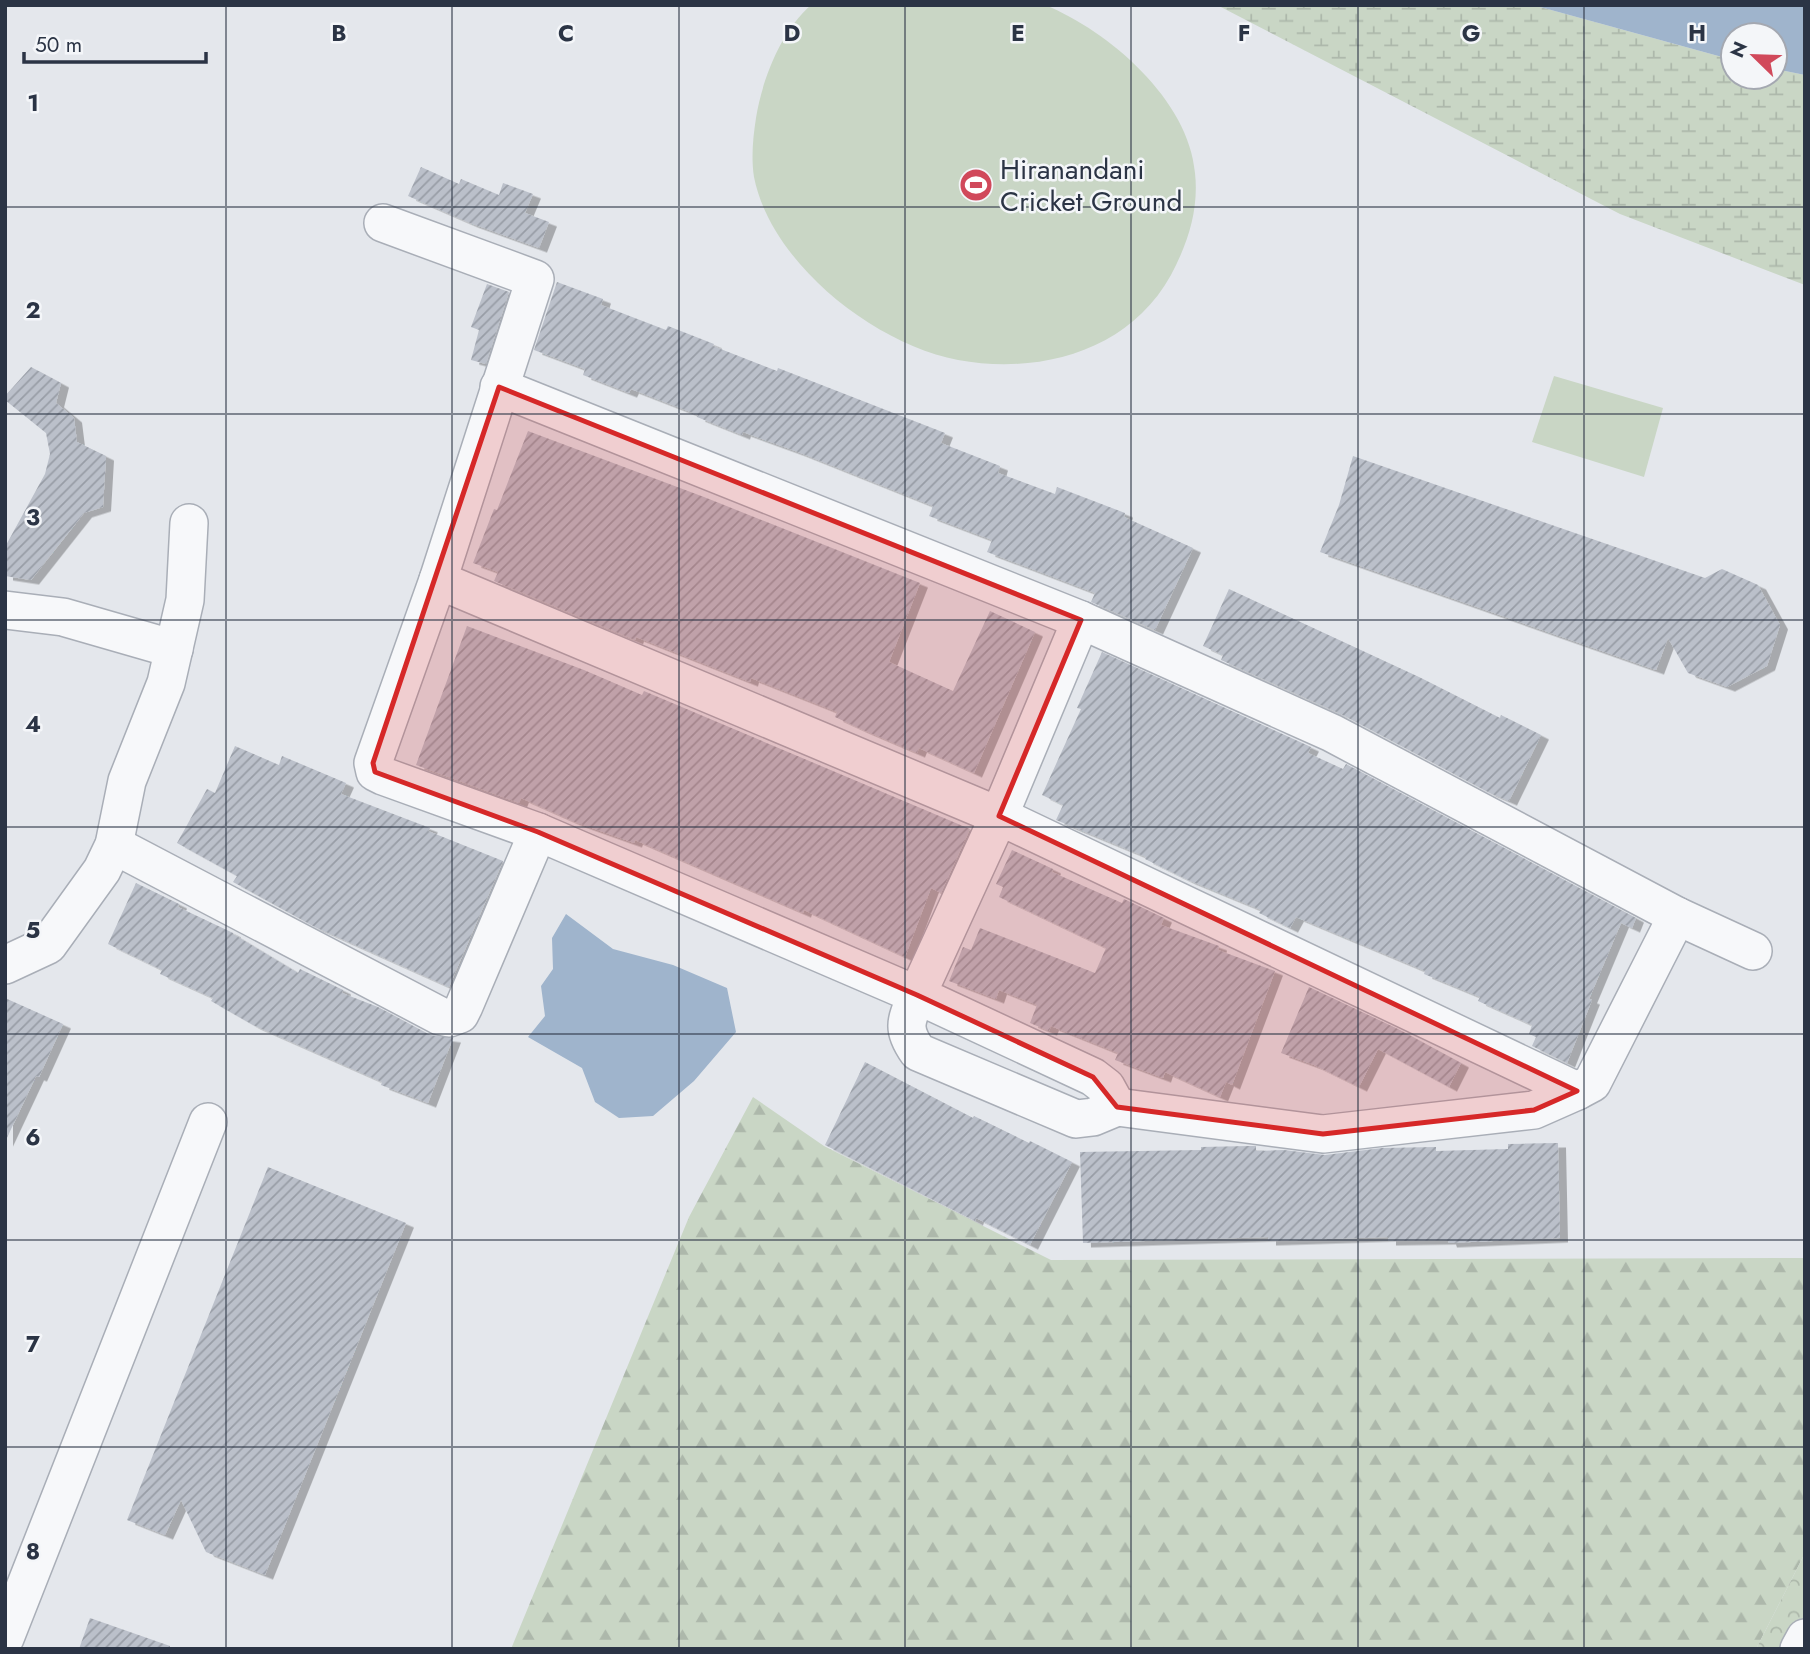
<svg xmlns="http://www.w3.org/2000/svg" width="1810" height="1654" viewBox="0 0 1810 1654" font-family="Jost,sans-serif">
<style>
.forest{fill:url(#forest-firs)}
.wetland{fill:url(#wetland-marsh)}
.park{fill:url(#park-crowns)}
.pitch{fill:#c9d6c5}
.water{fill:#9fb4cc}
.building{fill:url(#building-hatch);filter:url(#shadow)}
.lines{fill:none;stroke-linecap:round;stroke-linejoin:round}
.minor-casing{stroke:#a9aeb7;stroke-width:40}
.minor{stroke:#f7f8fa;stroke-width:37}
.marked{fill:#d62828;fill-opacity:0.2;stroke:#d62828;stroke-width:5;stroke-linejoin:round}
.grid{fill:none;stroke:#2b3445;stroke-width:2;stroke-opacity:0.55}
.labels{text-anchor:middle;stroke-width:5;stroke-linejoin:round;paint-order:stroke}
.poi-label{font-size:28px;fill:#2b3445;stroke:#f4f6f9;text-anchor:start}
.grid-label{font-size:23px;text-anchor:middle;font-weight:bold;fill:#2b3445;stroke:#f4f6f9;stroke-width:5;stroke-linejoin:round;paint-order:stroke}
</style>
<defs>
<pattern id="forest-firs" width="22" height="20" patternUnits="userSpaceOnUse" patternTransform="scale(1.75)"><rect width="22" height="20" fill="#c9d6c5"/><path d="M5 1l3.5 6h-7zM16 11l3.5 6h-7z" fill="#adb8ab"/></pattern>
<pattern id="wetland-marsh" width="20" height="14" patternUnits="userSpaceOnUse" patternTransform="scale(1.75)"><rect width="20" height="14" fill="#c9d6c5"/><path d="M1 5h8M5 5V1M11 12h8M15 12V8" fill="none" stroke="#adb8ab"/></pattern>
<pattern id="park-crowns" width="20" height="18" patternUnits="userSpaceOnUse" patternTransform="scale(1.75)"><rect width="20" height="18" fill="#c9d6c5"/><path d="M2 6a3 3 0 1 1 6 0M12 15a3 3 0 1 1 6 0" fill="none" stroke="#adb8ab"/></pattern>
<pattern id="building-hatch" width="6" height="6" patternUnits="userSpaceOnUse" patternTransform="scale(1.75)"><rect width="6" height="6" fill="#bbc0ca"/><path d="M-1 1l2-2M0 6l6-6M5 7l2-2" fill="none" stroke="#989da6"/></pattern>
<filter id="shadow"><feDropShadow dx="8" dy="4.5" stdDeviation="0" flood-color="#0004"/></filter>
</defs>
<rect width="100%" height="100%" fill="#e4e7ec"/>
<polygon class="forest" points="753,1097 824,1146 1051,1260 1805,1258 1805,1553 1756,1649 511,1649 689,1217"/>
<polygon class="wetland" points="1217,5 1533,5 1733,60 1733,77 1775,77 1775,69 1805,75 1805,285 1620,214"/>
<polygon class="park" points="1805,1553 1805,1649 1756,1649"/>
<g class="pitch">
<path d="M 811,5 L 1045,5 C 1109,31 1189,100 1195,173 C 1199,209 1188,243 1171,275 C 1129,351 1040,375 958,360 C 874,344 771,263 754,177 C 751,158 753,137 756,118 C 762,80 781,31 811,5 Z"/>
<polygon points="1554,376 1663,408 1644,477 1532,442"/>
</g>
<g class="water">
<polygon points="1533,5 1805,5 1805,75 1775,69 1775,35 1733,35 1733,60"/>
<polygon points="566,914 613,949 673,965 727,988 736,1032 694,1081 653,1116 619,1118 595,1102 582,1068 528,1037 545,1016 541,986 553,969 552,938"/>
</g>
<g class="building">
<polygon points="421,167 459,184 461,179 499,195 503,183 533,194 525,213 549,222 539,248 470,223 408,196"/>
<polygon points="557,282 603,299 601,305 666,330 668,326 714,344 713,346 777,371 778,368 945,433 941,443 1000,466 998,473 1055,494 1057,487 1125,513 1124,517 1193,548 1155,630 1091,602 1095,593 987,552 992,540 929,516 933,506 798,452 743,432 742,435 697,417 698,415 631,389 629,393 583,375 585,369 534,350"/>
<polygon points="487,284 509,292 486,364 471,360 479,330 471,327"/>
<polygon points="31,367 61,383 56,403 74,418 77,442 106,456 103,507 84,513 31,580 5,576 5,547 45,474 50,454 46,433 5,400 5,396"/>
<polygon points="528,431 704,497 920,583 889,662 953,691 990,611 1035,632 974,773 919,748 917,753 861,729 835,717 837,712 751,678 750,682 636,637 635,640 494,581 498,572 473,563 494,509 497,510"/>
<polygon points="1353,456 1705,578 1722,569 1758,585 1780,625 1767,666 1727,687 1688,673 1668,638 1656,670 1320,552 1339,505"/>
<polygon points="1229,589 1419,677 1500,718 1501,715 1541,735 1509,801 1490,793 1341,714 1221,660 1223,655 1203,646"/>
<polygon points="467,626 584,670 642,695 644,691 970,829 941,893 931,888 905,957 804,910 803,913 635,840 634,843 575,822 521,798 519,803 416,765"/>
<polygon points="1102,652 1311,747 1308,753 1343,769 1346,764 1636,918 1632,928 1621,923 1589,999 1592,1000 1567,1063 1532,1046 1536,1037 1529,1034 1532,1025 1478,1001 1480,997 1424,974 1425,971 1296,917 1290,928 1259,913 1261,910 1188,880 1145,859 1146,857 1056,820 1063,805 1042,795 1081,709 1077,708"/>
<polygon points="235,746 279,765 282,756 346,783 341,794 430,828 428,831 503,861 449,987 315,927 233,882 237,876 177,843 207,789 215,793"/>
<polygon points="1012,850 1053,869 1052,872 1122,903 1124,899 1164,918 1161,925 1219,946 1218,950 1275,971 1232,1085 1226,1082 1220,1097 1165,1072 1163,1078 1115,1060 1118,1053 1051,1026 1049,1031 1030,1023 1037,1005 999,990 996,999 949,981 963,947 971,950 980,928 1095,973 1106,948 999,897 1003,887 996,884"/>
<polygon points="136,883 179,904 178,907 233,933 233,934 298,973 300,969 343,990 342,993 378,1007 430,1035 453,1038 428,1103 381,1085 382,1082 253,1025 211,1001 213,998 160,974 162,970 108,944"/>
<polygon points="1309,987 1398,1029 1461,1063 1449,1087 1378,1049 1359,1087 1314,1065 1281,1053"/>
<polygon points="5,998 63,1024 39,1077 36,1076 5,1142"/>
<polygon points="865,1062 973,1118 974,1116 1029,1143 1030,1141 1072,1162 1030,1245 976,1218 975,1221 825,1145"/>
<polygon points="1558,1143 1560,1238 1449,1243 1448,1240 1388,1241 1388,1237 1268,1241 1268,1237 1083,1243 1080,1152 1201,1150 1201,1147 1249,1146 1256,1146 1256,1151 1284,1150 1325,1155 1382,1148 1436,1147 1436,1151 1508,1149 1508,1144"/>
<polygon points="268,1167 406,1223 265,1575 206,1552 181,1500 165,1535 127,1520"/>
<polygon points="90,1618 170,1646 170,1649 79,1649"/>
</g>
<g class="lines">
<defs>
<g id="minor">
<polyline points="499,387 1081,620 1332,733 1677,916 1753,951"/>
<polyline points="438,580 999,816 1081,620"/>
<polyline points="5,610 63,617 174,649"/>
<path d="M 538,832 L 917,995 L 1093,1077 L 1106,1087 L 1117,1107 L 1093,1117 L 1076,1119 L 918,1052 C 901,1028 906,1021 917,995 L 999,816 L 1577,1091 L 1592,1083 L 1677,916"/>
<polyline points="114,845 440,1016 449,1018 460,1014 464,1006 538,832 383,776 375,772 373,763 438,580 535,279 383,223"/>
<polyline points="5,965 48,945 102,870 114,845 127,781 166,683 185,600 189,523"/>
<polyline points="1117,1107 1323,1134 1534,1110 1577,1091"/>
<polyline points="5,1638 208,1122"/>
<polyline points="1799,1649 1805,1638"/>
</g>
</defs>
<use href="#minor" class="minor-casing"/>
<use href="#minor" class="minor"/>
</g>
<path class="marked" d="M 499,387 L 1081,620 L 999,816 L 1577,1091 L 1534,1110 L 1323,1134 L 1117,1107 L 1093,1077 L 917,995 L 538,832 L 375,772 L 373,763 Z"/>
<path class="grid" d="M 226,5 L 226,1649M 452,5 L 452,1649M 679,5 L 679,1649M 905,5 L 905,1649M 1131,5 L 1131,1649M 1358,5 L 1358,1649M 1584,5 L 1584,1649M 5,207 L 1805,207M 5,414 L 1805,414M 5,620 L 1805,620M 5,827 L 1805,827M 5,1034 L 1805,1034M 5,1240 L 1805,1240M 5,1447 L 1805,1447"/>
<defs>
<symbol id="stadium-disc" viewBox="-11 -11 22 22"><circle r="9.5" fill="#d1495b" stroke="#f4f6f9"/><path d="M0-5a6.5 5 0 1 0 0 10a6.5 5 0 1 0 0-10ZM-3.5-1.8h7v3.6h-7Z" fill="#fff"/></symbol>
</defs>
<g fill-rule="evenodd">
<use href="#stadium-disc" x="957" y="166" width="38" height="38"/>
</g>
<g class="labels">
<g class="poi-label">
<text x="1000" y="179">Hiranandani<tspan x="1000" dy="32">Cricket Ground</tspan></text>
</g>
</g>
<g class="grid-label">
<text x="339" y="41">B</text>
<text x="566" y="41">C</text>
<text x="792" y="41">D</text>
<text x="1018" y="41">E</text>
<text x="1244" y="41">F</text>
<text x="1471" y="41">G</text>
<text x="1697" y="41">H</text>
<text x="33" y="111">1</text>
<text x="33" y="318">2</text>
<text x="33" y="525">3</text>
<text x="33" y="732">4</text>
<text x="33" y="938">5</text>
<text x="33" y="1145">6</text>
<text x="33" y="1352">7</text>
<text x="33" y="1559">8</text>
</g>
<rect width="1810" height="1654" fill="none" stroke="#2b3445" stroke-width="14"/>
<g transform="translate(1754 56) rotate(293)"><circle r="33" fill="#f4f6f9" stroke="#a4a8b1" stroke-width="2"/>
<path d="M0-5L12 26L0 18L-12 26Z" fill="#d1495b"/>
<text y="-10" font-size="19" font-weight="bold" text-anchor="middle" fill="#2b3445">N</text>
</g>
<path d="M24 52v10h182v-10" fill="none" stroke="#2b3445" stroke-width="3.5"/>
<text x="35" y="52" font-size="21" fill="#2b3445" stroke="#f4f6f9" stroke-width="5" paint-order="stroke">50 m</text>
</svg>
